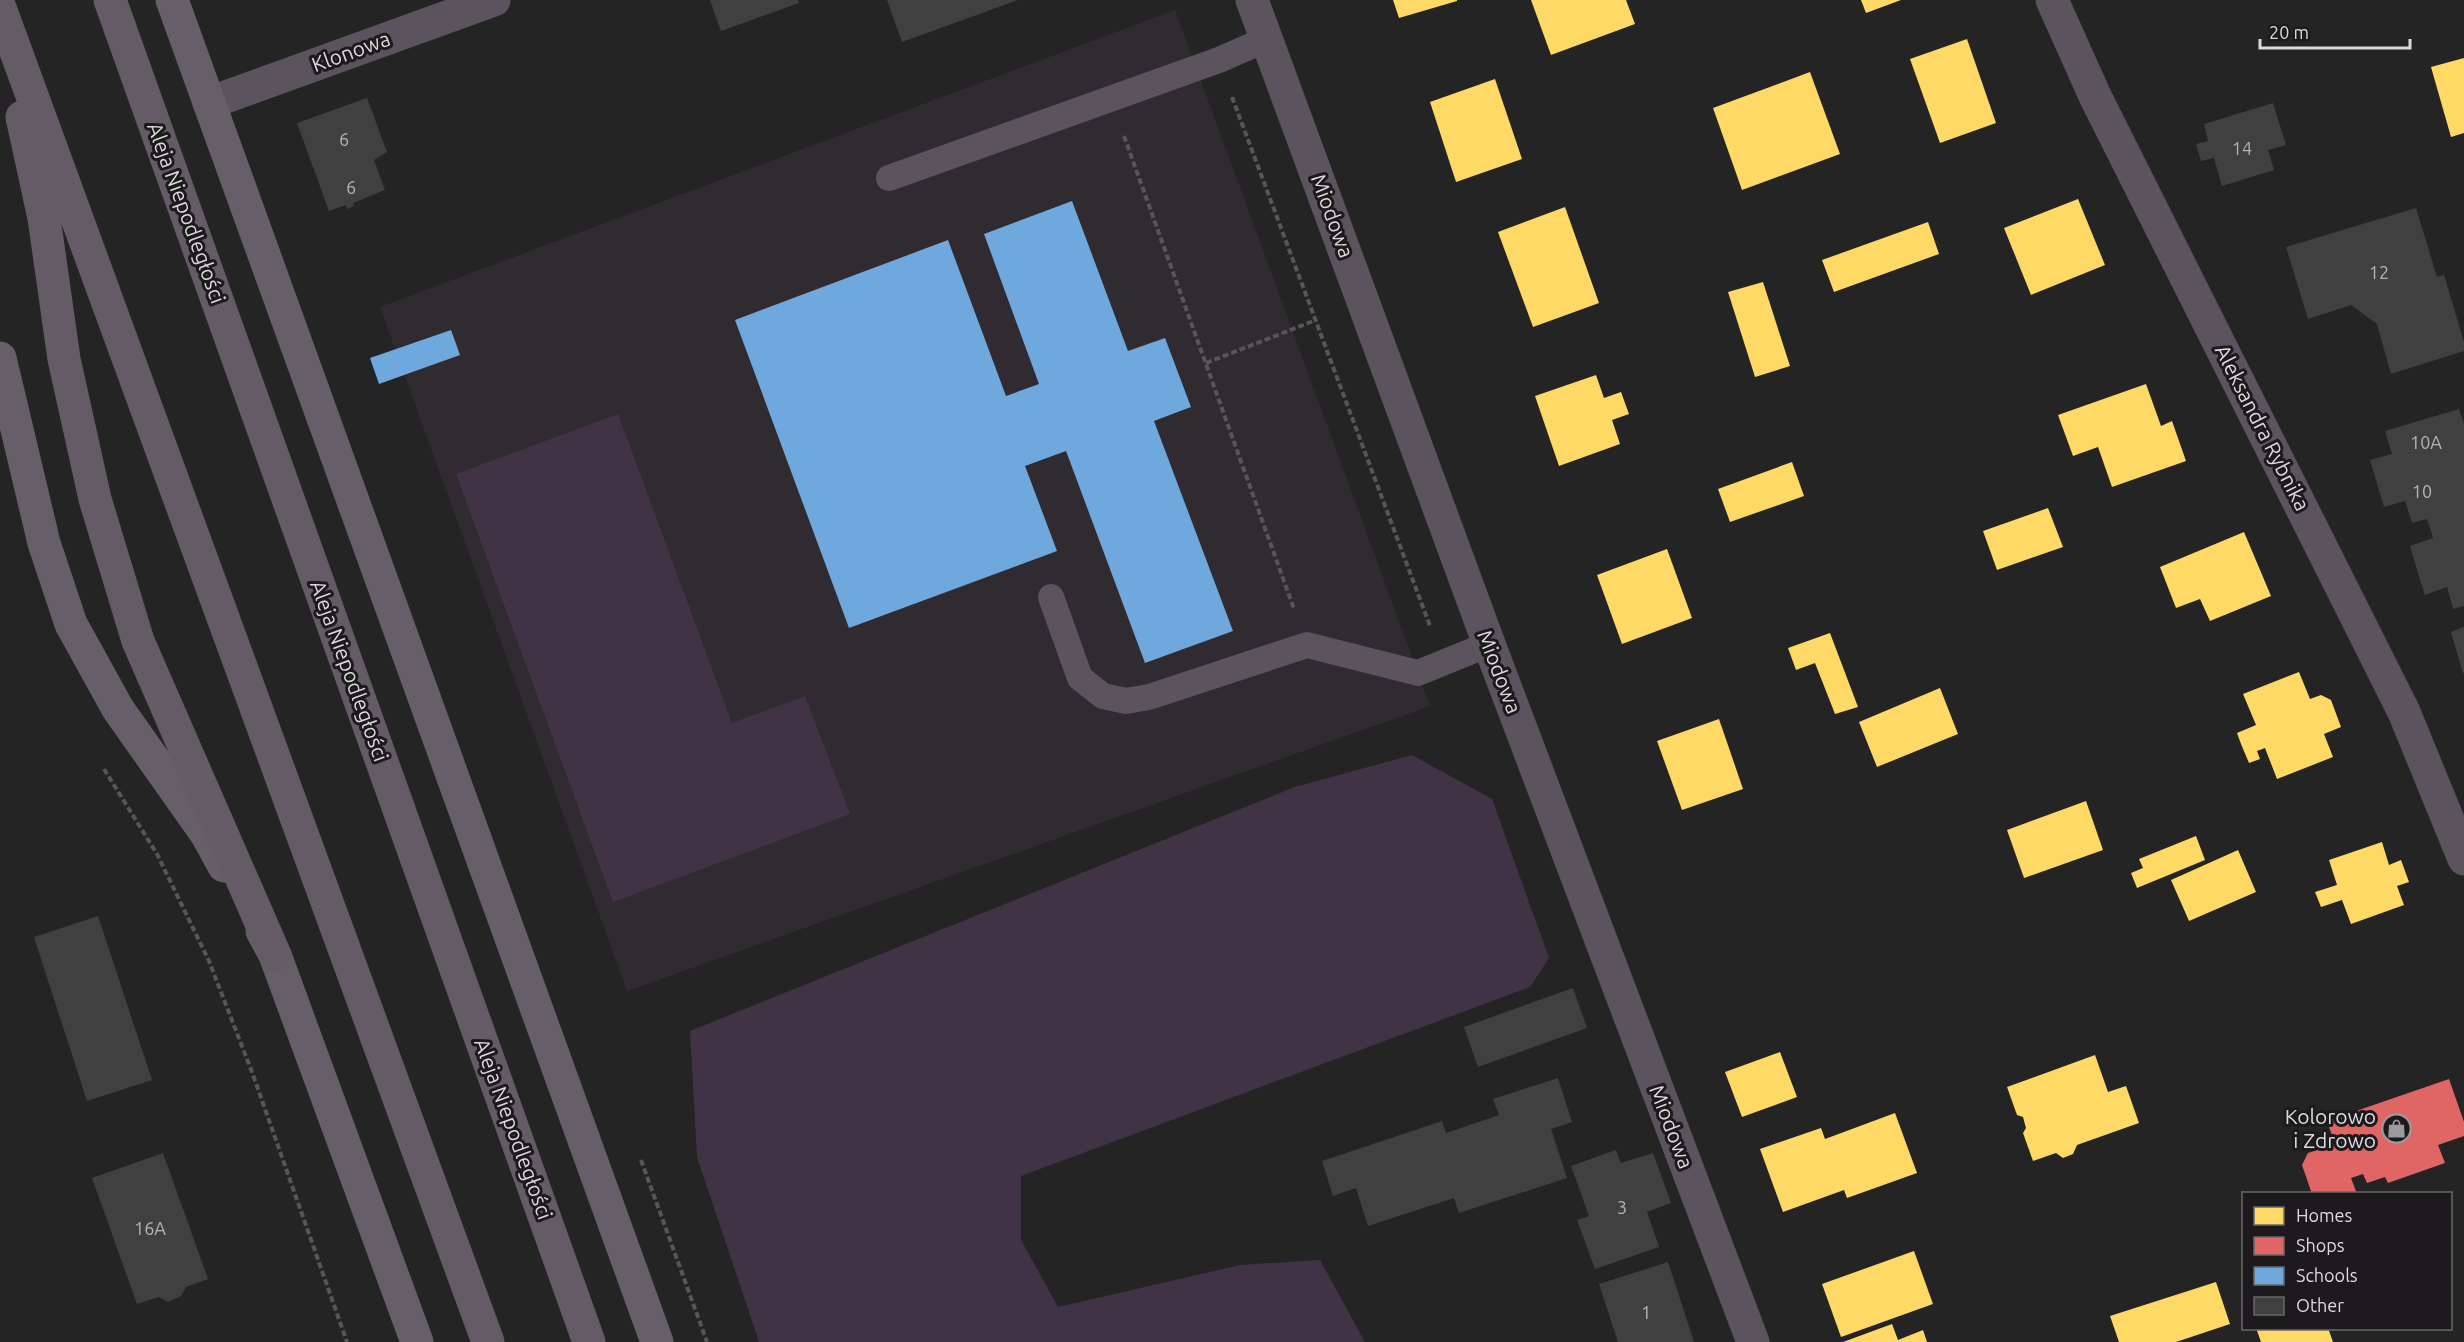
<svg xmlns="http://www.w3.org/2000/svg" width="2464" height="1342" viewBox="0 0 2464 1342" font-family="Ubuntu,sans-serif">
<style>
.built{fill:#302b30}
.green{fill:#413345}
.homes{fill:#ffd966}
.shops{fill:#e06666}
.schools{fill:#6fa8dc}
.building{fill:#414041}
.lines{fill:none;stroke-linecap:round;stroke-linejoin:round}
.path{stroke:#59545b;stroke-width:4;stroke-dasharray:6 3;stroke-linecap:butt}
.service{stroke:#5b535d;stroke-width:26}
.minor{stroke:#5b535d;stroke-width:33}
.secondary{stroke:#665e69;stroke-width:33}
.primary{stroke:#655b67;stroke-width:33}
.labels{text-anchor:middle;stroke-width:6;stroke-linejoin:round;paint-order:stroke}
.number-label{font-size:18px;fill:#b5b4b5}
.street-label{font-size:21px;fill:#dcdadc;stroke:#1c1a1c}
.poi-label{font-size:21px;fill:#dcdadc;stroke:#1c1a1c;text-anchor:end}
</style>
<rect width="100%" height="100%" fill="#252425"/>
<polygon class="built" points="1175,10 1430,706 627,991 380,307"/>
<g class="green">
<polygon points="618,414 732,723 805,696 850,814 613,902 456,474"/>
<polygon points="1412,755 1492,799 1549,958 1530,987 1021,1176 1021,1240 1058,1307 1240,1265 1320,1260 1365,1342 759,1342 697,1157 690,1031 1295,787"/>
</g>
<g class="homes">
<polygon points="1393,0 1457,0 1457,1 1399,18"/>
<polygon points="1531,0 1626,0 1635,24 1551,55"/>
<polygon points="1861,0 1901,0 1866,13"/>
<polygon points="1967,39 1996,123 1940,143 1910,59"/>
<polygon points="2464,58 2464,133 2451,137 2431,67"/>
<polygon points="1810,72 1840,154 1742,190 1713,108"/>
<polygon points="1495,79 1522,159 1456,182 1430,102"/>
<polygon points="2078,199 2105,265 2031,295 2004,228"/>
<polygon points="1565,207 1599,303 1533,327 1498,232"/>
<polygon points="1928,222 1939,254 1834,292 1822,260"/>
<polygon points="1763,282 1790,366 1755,377 1728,292"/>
<polygon points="1596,375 1604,398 1621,392 1629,414 1612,420 1620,444 1559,466 1535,396"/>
<polygon points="2146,384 2161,426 2172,421 2186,461 2112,487 2098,447 2073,456 2058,415"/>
<polygon points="1792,462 1804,496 1730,522 1718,489"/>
<polygon points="2048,508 2063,547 1997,570 1983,531"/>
<polygon points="2244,532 2271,596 2210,621 2200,599 2176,608 2160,567"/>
<polygon points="1667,549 1692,618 1622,644 1597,575"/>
<polygon points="1830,633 1858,707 1835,714 1815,663 1796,670 1788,648"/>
<polygon points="2299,672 2310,699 2321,695 2331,700 2341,727 2324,734 2333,757 2277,779 2265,748 2257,751 2260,759 2249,763 2241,744 2237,733 2256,725 2243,694"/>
<polygon points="1940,688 1958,734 1877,767 1859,722"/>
<polygon points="1719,719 1743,789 1682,810 1657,741"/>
<polygon points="2086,801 2103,850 2024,878 2007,830"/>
<polygon points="2196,836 2205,860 2137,888 2131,873 2143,868 2139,859"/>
<polygon points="2382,842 2389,865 2401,860 2409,882 2397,886 2404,905 2351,924 2342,900 2321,907 2315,892 2337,885 2329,860"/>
<polygon points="2238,850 2256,892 2189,921 2171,880"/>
<polygon points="1780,1052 1797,1097 1742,1117 1725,1072"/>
<polygon points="2095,1055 2108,1092 2126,1086 2139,1123 2077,1145 2073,1154 2063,1158 2056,1153 2033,1161 2023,1133 2026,1128 2023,1117 2017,1115 2007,1087"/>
<polygon points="1895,1113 1917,1173 1847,1198 1844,1190 1783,1212 1760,1149 1821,1128 1825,1139"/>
<polygon points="1914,1251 1933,1304 1841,1337 1822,1284"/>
<polygon points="2216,1282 2230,1324 2176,1342 2119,1342 2110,1316"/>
<polygon points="1892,1324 1898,1340 1923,1330 1927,1342 1843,1342"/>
<polygon points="2256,1328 2328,1328 2333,1342 2261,1342"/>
</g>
<polygon class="shops" points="2449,1079 2464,1122 2464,1136 2438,1145 2445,1163 2388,1183 2385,1177 2367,1183 2363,1174 2351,1178 2357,1194 2312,1194 2302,1165 2308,1153 2335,1144 2327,1121"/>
<g class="schools">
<polygon points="1072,201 1128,351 1165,338 1191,407 1154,421 1233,631 1145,663 1066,451 1025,466 1057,551 849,628 735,320 948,240 1006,396 1039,384 984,234"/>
<polygon points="451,330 460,355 379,384 370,358"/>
</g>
<g class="building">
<polygon points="710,0 798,0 799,3 721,31"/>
<polygon points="887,0 1018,0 902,42"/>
<polygon points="367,98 387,152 374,160 385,190 353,203 354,206 347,209 346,205 329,211 297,123"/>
<polygon points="2273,103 2286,145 2268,150 2274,170 2222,186 2214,158 2201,161 2196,144 2208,141 2204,124"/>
<polygon points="2416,208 2437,277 2444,275 2464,342 2464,351 2391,374 2377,324 2351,305 2308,319 2286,247"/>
<polygon points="2459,409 2464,424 2464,606 2453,609 2447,587 2425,595 2417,570 2410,546 2433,538 2427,519 2412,523 2405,501 2384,507 2370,460 2392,454 2385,431"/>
<polygon points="2464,627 2464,673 2463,673 2451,632"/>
<polygon points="98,916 152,1080 87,1101 34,937"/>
<polygon points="1573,988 1587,1028 1478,1067 1464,1027"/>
<polygon points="1558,1078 1572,1122 1551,1129 1567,1178 1459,1213 1454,1198 1368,1226 1356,1188 1333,1196 1322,1161 1442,1121 1446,1133 1499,1115 1493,1099"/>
<polygon points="1616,1150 1621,1163 1653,1153 1671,1203 1647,1212 1659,1247 1595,1269 1577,1220 1589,1216 1571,1166"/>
<polygon points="163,1153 208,1279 186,1287 181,1296 168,1302 159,1297 137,1304 92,1178"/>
<polygon points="1668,1262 1694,1342 1618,1342 1599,1284"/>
</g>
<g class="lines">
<g class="path">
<polyline points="1232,97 1430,626"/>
<polyline points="1124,136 1294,609"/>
<polyline points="1206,363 1316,320"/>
<polyline points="104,769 157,854 209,961 252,1072 347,1342"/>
<polyline points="641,1160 707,1342"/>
</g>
<g class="service">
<polyline points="889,178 1219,60 1267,39"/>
<polyline points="1051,597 1080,678 1103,696 1126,701 1149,697 1307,645 1418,673 1489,644"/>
</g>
<g class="minor">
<polyline points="1252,0 1489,644 1753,1342"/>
<polyline points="2052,0 2095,96 2404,712 2464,859"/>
<polyline points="209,103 494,0"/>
</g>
<g class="secondary">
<polyline points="172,0 657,1342"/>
<polyline points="0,358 44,543 71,624 118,709 207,835 224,866"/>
<polyline points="262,931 275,955 417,1342"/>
</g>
<g class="primary">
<polyline points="110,0 589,1342"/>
<polyline points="0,8 488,1342"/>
<polyline points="22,117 44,218 64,359 95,499 138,641 275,955"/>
</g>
</g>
<defs>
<symbol id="shop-ring" viewBox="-11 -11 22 22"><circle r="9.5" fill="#1c1a1c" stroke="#9c9a9c" stroke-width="1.5"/><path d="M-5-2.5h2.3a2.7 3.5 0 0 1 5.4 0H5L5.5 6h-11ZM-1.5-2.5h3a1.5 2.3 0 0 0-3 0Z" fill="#9c9a9c"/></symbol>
</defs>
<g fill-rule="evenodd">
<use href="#shop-ring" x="2380" y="1112" width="33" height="33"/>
</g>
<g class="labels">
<g class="number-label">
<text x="344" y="146">6</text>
<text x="2242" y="155">14</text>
<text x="351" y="194">6</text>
<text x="2379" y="279">12</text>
<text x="2426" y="449">10A</text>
<text x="2422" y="498">10</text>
<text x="1622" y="1214">3</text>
<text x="150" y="1235">16A</text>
<text x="1646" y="1319">1</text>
</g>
<g class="street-label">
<text transform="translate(351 52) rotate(-20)" y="7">Klonowa</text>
<text transform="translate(186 213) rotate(70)" y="7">Aleja Niepodległości</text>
<text transform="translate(1332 216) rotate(70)" y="7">Miodowa</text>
<text transform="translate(2262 428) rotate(63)" y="7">Aleksandra Rybnika</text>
<text transform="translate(349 671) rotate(70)" y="7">Aleja Niepodległości</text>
<text transform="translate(1499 672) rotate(69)" y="7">Miodowa</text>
<text transform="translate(1671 1127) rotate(69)" y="7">Miodowa</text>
<text transform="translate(513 1129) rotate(70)" y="7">Aleja Niepodległości</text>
</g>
<g class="poi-label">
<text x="2376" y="1124">Kolorowo<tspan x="2376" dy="24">i Zdrowo</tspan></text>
</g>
</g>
<rect x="2242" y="1192" width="210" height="138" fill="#1c1a1c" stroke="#696769" stroke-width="1.5"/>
<rect x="2254" y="1207" width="30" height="18" fill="#ffd966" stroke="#696769" stroke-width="1.5"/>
<text x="2296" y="1222" font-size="18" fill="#dcdadc">Homes</text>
<rect x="2254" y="1237" width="30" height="18" fill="#e06666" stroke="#696769" stroke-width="1.5"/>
<text x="2296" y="1252" font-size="18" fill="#dcdadc">Shops</text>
<rect x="2254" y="1267" width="30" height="18" fill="#6fa8dc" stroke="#696769" stroke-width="1.5"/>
<text x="2296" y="1282" font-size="18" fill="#dcdadc">Schools</text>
<rect x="2254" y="1297" width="30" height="18" fill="#414041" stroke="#696769" stroke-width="1.5"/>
<text x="2296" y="1312" font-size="18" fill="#dcdadc">Other</text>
<path d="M2260 39v9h150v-9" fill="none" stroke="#dcdadc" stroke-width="3"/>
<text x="2269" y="39" font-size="18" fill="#dcdadc" stroke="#1c1a1c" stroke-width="4.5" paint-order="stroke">20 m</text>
</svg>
